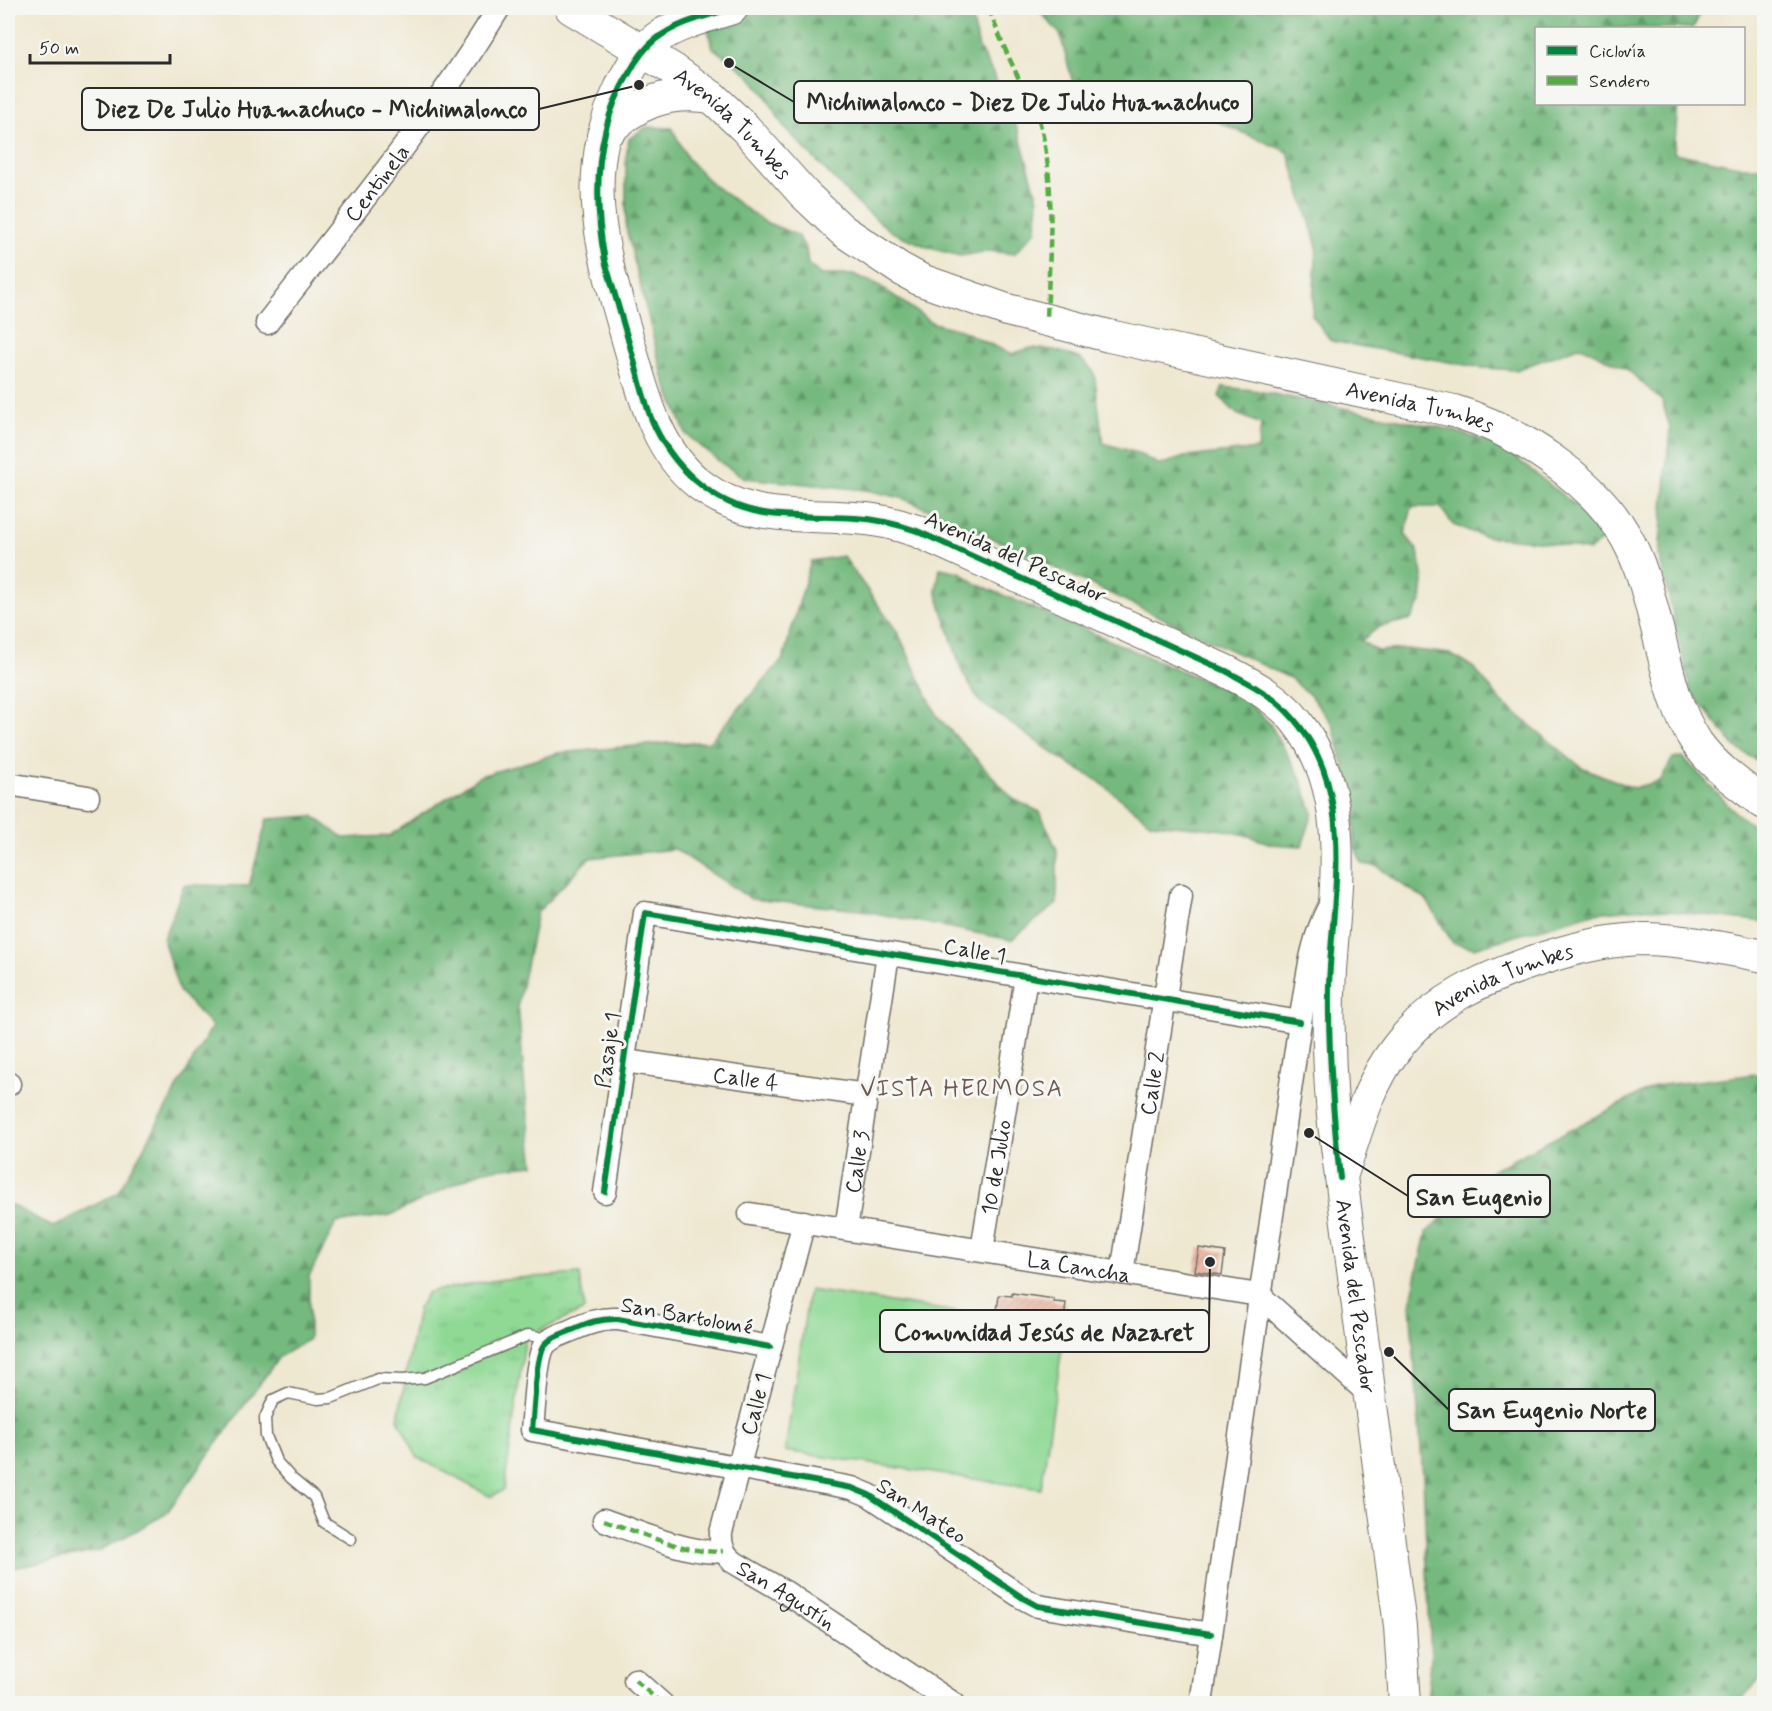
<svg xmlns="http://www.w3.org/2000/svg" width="1772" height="1711" viewBox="0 0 1772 1711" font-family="Mynerve,sans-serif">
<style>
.forest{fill:url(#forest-firs);stroke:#507254;stroke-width:1.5}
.park{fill:url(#park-tufts);stroke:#5e8260;stroke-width:1.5}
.pitch{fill:#90d995;stroke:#5e8260;stroke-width:1.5}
.building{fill:url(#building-hatch)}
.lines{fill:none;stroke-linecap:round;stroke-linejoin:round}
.lane-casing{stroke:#706d65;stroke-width:13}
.street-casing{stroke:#706d65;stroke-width:25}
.secondary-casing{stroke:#706d65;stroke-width:34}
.lane{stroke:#fff;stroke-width:10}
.street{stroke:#fff;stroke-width:22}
.secondary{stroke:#fff;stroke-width:32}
.quiet{stroke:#54ab44;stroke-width:4.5;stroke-dasharray:9 4.5;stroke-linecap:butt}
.cycleway-casing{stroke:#f6f6f2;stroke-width:10}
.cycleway{stroke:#00873e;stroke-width:6}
.labels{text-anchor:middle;stroke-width:6;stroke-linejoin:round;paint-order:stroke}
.street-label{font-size:22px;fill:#2b2b2b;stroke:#f6f6f2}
.neighbourhood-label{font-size:24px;letter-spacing:1.5px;fill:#6e5a53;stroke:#f6f6f2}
.leader{fill:none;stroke:#2b2b2b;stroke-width:2}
.callout-dot{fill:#2b2b2b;stroke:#f6f6f2;stroke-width:2}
.callout{fill:#f6f6f2;stroke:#2b2b2b;stroke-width:2}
.callout-label{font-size:24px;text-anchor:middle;font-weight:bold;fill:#2b2b2b}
</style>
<defs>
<pattern id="forest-firs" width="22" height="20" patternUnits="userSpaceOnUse" patternTransform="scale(1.5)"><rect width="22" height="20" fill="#74b97e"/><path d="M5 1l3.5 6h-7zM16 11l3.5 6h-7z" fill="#5f9767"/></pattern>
<pattern id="park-tufts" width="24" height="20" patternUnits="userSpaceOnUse" patternTransform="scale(1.5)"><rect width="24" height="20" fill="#90d995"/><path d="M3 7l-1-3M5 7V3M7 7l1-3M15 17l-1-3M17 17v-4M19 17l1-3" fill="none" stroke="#7cba81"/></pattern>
<pattern id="building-hatch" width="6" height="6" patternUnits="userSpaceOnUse" patternTransform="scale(1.5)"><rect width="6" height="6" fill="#e9b19e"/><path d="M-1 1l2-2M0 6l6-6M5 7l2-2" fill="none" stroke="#c89888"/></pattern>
</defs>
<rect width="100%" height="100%" fill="#f6f6f2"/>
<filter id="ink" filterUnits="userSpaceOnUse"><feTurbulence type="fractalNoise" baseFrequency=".0167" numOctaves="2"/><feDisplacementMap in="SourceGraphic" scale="12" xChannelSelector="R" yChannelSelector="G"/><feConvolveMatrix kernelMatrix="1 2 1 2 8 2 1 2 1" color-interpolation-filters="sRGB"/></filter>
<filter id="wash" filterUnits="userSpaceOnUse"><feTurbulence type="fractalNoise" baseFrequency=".008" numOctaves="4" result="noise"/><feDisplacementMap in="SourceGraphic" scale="24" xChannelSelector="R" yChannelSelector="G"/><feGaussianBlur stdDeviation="1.35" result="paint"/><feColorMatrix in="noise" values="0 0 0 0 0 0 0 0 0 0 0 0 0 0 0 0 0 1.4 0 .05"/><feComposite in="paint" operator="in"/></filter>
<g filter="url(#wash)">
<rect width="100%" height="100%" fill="#efe8d1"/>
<g class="forest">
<polygon points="758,8 970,8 979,48 996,79 1018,130 1038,199 1036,230 1014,254 990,251 960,256 930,248 892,232 860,206 784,127 765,95 749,75 713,48 708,29 728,23"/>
<polygon points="1037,8 1703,8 1693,28 1536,28 1536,104 1678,104 1674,153 1744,167 1764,167 1764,765 1736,748 1691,692 1659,555 1670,428 1662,401 1628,370 1581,346 1516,370 1483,368 1331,341 1312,315 1317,246 1288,152 1123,81 1119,122 1079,106 1060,34"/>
<polygon points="646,127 672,128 688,159 712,184 763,221 797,235 806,248 808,264 821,275 855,275 877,284 933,323 960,330 1011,354 1031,348 1055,350 1081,359 1094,372 1103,443 1137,453 1160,465 1185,457 1258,449 1261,424 1237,414 1219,396 1223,387 1253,390 1448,429 1486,441 1506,450 1591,518 1602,540 1589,551 1546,542 1482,536 1453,525 1440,507 1412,507 1405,534 1418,551 1423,581 1421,602 1411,619 1379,627 1361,641 1377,651 1406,649 1450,654 1473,667 1502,702 1581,767 1633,788 1660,781 1673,758 1683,757 1736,813 1764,834 1764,922 1644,908 1594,913 1474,948 1453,943 1426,899 1401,884 1377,866 1362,864 1355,847 1353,801 1333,725 1312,697 1290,678 962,524 902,498 866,490 745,478 721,463 686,434 663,377 626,228 626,158 629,139"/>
<polygon points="843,556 898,633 937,716 1013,799 1040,812 1057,850 1057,904 1011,940 860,910 751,899 675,849 589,858 537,913 518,1004 525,1089 534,1165 484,1170 391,1215 336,1223 309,1277 309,1339 279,1357 166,1514 99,1551 8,1569 8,1203 53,1227 118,1193 212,1026 179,991 163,939 184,885 249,886 267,819 313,816 343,838 389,836 480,776 558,753 668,743 709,742 783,659 811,561"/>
<polygon points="940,568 960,572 977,584 1243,697 1270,724 1299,775 1313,813 1302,846 1271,844 1249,836 1225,830 1151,823 1097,780 1069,764 980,702 962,672 936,591"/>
<polygon points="1764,1073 1764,1674 1738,1703 1427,1703 1431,1659 1423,1477 1410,1304 1426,1233 1491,1171 1655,1086"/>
</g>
<polygon class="park" points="580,1274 584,1310 539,1331 525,1341 504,1490 491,1497 417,1457 398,1419 418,1309 428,1292 503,1279"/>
<polygon class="pitch" points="809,1290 1065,1328 1041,1489 785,1451"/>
<g id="blocks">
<g class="building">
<polygon points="1199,1248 1225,1252 1222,1275 1195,1271"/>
<polygon points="1012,1293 1054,1299 1054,1302 1066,1303 1064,1320 997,1312 999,1295 1012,1296"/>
</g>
</g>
</g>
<g filter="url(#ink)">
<use href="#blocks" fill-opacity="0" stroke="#706d65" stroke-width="1.5"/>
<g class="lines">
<defs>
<polyline id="lane" points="351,1539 324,1522 314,1497 291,1478 276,1461 266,1436 265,1418 273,1400 288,1393 318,1399 331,1398 378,1379 403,1380 425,1378 529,1335 539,1337 548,1342"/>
<g id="street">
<path id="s1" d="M 267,323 C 347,220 431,119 499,8"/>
<polyline points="8,784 88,797"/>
<path id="s2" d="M 624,1061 L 866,1095"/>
<polyline points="8,1084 9,1084"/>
<polyline points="605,1192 645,913 1300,1022"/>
<path id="s3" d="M 750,1214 L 1259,1295 L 1371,1396"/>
<path id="s4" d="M 804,1222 L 721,1533 C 720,1546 724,1555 735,1563 L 785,1592 L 954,1704"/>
<path id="s5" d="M 846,1229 L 888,954"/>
<path id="s6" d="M 982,1250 L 1026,977"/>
<path id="s7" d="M 1122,1273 L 1181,895"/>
<path d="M 770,1347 L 618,1319 C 601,1318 587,1323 572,1330 C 563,1334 550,1337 544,1346 C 536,1359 534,1411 532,1430 L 852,1488 L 869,1495 L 1023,1598 L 1038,1606 L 1211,1634"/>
<path d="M 604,1520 C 635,1531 692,1556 723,1551"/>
<polyline points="635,1680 662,1704"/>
<path d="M 1201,1704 L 1300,1022 C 1307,983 1310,942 1329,907"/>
</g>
<g id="secondary">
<path id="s8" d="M 571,8 L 674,70 L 712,97 L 745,128 L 804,194 L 842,230 L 899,268 L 921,280 L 1007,310 L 1109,336 L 1454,411 C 1517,430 1593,479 1626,537 C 1642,565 1649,597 1657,628 C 1667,667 1674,709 1697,743 C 1715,768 1740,785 1764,803"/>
<path id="s9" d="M 732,8 C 707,16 679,23 657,38 C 641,50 628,71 620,89 C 578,177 603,253 628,340 C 643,392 655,449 699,484 C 746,521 799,514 855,518 C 876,519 897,524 917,531 L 1226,671 C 1251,684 1278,698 1296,721 C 1353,792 1335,887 1330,971 C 1327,1019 1329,1068 1333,1116 L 1400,1626 L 1405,1704"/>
<path d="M 603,136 C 634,103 667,90 712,97"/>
<path id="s10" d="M 1343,1171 C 1357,1130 1368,1085 1395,1050 C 1433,999 1486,977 1544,958 C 1578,947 1611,939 1647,939 C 1686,940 1726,949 1764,956"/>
</g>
</defs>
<use href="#lane" class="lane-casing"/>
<use href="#street" class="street-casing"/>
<use href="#secondary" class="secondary-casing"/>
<use href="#lane" class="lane"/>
<use href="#street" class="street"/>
<use href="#secondary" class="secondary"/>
<g class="quiet">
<path d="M 989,8 C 997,32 1008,56 1019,79 C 1025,92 1035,106 1039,120 C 1057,184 1049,254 1047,320"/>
<path d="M 604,1520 C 635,1531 692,1556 723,1551"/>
<polyline points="635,1680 662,1704"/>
</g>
<defs>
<g id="cycleway">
<path d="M 732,8 C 707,16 678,22 656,39 C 644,48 635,62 628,75 C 594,132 593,197 605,261 C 614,292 623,322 632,353 C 638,374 643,397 651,418 C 671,466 712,505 764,513 C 794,518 825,516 855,518 C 876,519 897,524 917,531 L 1226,671 C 1245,681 1264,691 1280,705 C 1361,778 1332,891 1329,986 C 1328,1051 1333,1114 1340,1178"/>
<polyline points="605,1192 645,913 1300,1022"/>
<path d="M 770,1347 L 618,1319 C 601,1318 587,1323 572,1330 C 563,1334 550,1337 544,1346 C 536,1359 534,1411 532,1430 L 852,1488 L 869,1495 L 1023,1598 L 1038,1606 L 1211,1634"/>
</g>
</defs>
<use href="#cycleway" class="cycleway-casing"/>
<use href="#cycleway" class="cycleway"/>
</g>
</g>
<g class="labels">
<g class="street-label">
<text dy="8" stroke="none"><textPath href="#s8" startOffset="200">Avenida Tumbes</textPath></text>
<text dy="8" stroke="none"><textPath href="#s1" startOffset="178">Centinela</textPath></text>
<text dy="8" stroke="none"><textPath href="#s8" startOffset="962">Avenida Tumbes</textPath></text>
<text transform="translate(1016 556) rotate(24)" y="8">Avenida del Pescador</text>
<text transform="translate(975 950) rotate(10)" y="8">Calle 1</text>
<text dy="8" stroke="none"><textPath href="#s10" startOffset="264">Avenida Tumbes</textPath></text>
<text transform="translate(607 1050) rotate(-82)" y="8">Pasaje 1</text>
<text dy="8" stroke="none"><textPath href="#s2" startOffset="123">Calle 4</textPath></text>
<text dy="8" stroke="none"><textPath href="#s7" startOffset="192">Calle 2</textPath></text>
<text dy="8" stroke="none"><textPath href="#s5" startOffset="68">Calle 3</textPath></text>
<text dy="8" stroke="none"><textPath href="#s6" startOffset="84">10 de Julio</textPath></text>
<text dy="8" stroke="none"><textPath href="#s3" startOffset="333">La Cancha</textPath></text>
<text dy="8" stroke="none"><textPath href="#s9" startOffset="1804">Avenida del Pescador</textPath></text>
<text transform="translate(687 1315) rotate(10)" y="8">San Bartolomé</text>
<text transform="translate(755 1404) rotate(-75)" y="8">Calle 1</text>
<text transform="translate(922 1510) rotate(33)" y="8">San Mateo</text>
<text dy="8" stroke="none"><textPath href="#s4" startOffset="417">San Agustín</textPath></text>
</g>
<g class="neighbourhood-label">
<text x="962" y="1096">VISTA HERMOSA</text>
</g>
</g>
<path class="leader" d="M729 63L794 102M639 85L539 109M1309 1133L1408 1196M1210 1262L1209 1331M1389 1352L1449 1410"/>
<g class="callout-dot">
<circle cx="729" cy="63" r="6"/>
<circle cx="639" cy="85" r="6"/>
<circle cx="1309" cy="1133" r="6"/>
<circle cx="1210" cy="1262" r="6"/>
<circle cx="1389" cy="1352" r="6"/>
</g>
<g class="callout">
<rect x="794" y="81" width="458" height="42" rx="6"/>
<rect x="82" y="88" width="457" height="42" rx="6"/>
<rect x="1408" y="1175" width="142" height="42" rx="6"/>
<rect x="880" y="1310" width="329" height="42" rx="6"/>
<rect x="1449" y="1389" width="206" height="42" rx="6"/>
</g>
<g class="callout-label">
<text x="1023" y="110">Michimalonco - Diez De Julio Huamachuco</text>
<text x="311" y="117">Diez De Julio Huamachuco - Michimalonco</text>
<text x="1479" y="1205">San Eugenio</text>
<text x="1044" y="1340">Comunidad Jesús de Nazaret</text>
<text x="1552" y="1418">San Eugenio Norte</text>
</g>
<rect width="1772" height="1711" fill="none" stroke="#f6f6f2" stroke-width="30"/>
<rect x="1535" y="27" width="210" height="78" fill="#f6f6f2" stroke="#a5a5a2" stroke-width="1.5"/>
<rect x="1547" y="46" width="30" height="9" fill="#00873e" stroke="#a5a5a2" stroke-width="1.5"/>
<text x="1589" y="57" font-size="18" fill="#2b2b2b">Ciclovía</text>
<rect x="1547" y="76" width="30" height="9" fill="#54ab44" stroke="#a5a5a2" stroke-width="1.5"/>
<text x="1589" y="87" font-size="18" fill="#2b2b2b">Sendero</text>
<path d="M30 54v9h140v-9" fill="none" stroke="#2b2b2b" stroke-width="3"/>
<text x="39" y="54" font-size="18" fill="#2b2b2b" stroke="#f6f6f2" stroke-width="4.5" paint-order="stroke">50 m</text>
</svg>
